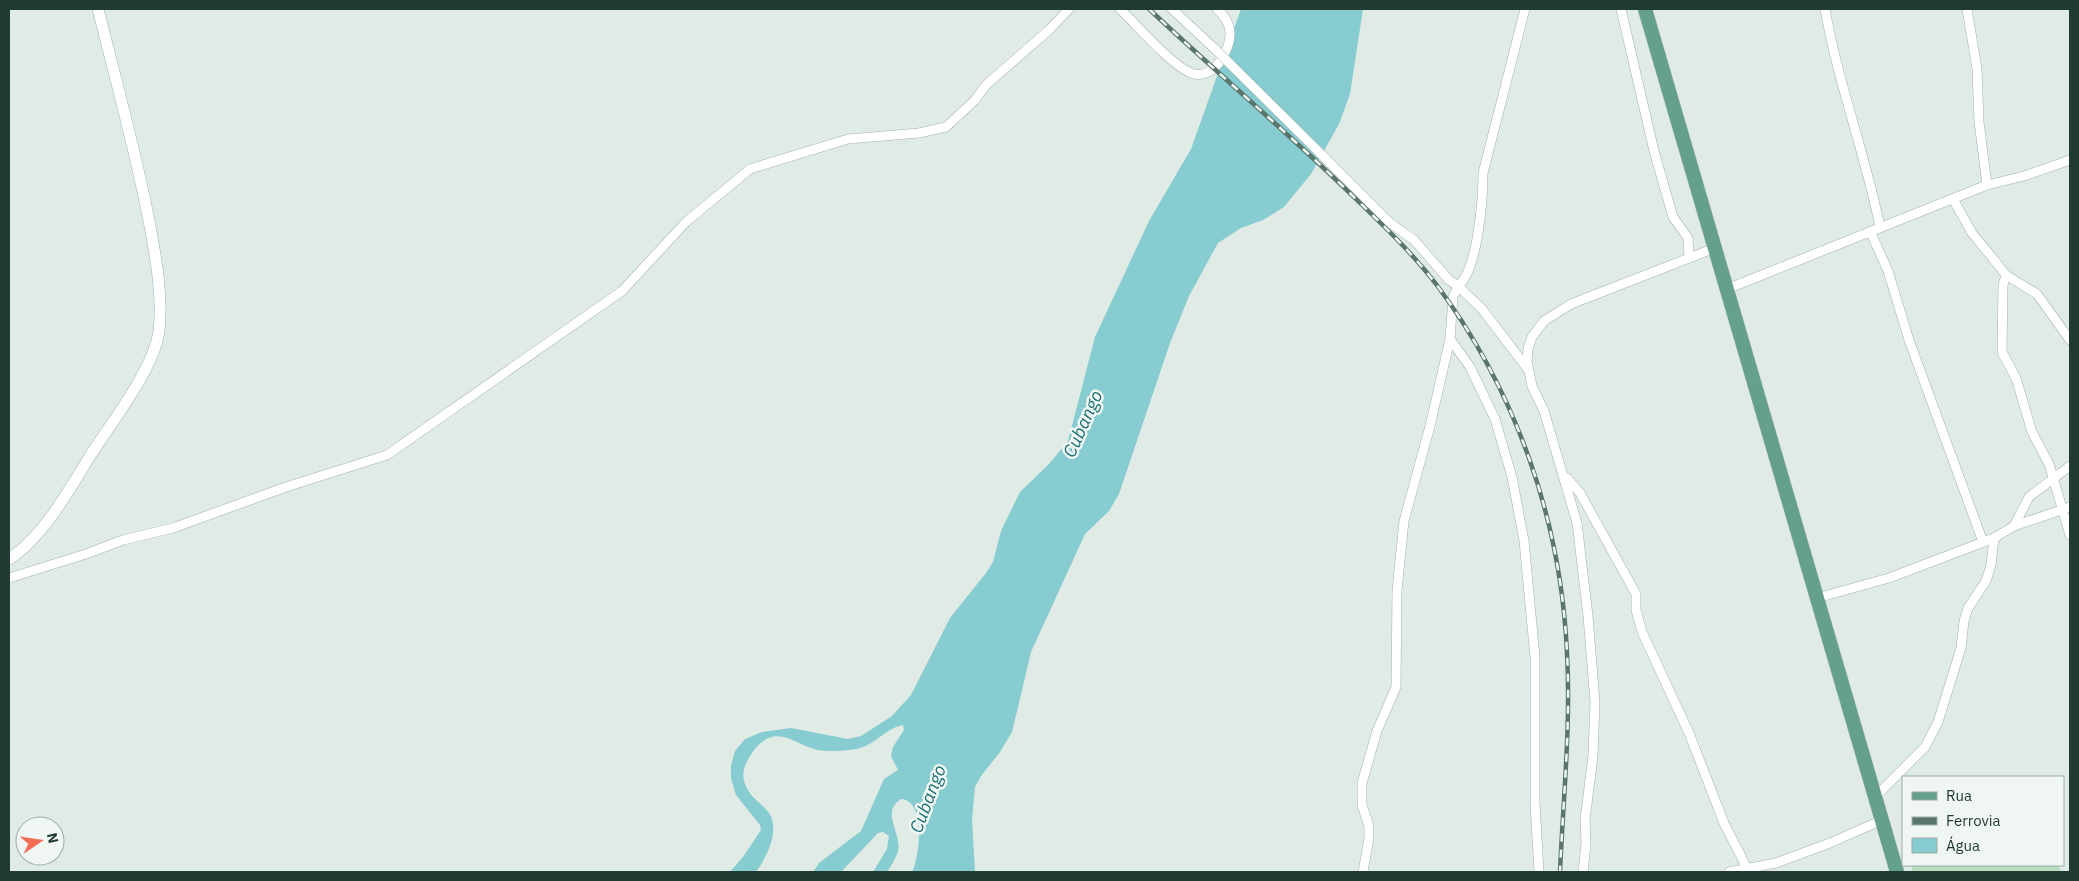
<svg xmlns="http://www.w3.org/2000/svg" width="2079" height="881" viewBox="0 0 2079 881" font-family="'IBM Plex Sans',sans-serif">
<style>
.green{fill:#b8dcbe}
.water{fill:#87ccd0}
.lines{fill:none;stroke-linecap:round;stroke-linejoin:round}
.street-casing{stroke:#a2b3ab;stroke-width:10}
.secondary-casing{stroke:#9eb6ab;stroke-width:12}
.primary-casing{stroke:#c1c8c5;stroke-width:15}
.street{stroke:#fff;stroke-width:9}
.secondary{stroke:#fff;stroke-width:11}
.primary{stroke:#64a08b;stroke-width:14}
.rail-casing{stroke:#5a766c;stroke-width:4.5}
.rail{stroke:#f0f7f3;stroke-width:2.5;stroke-dasharray:8;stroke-linecap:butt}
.street-bridge-casing{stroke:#a2b3ab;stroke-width:10;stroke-linecap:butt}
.street-bridge{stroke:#fff;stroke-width:9}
.labels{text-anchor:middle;stroke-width:5;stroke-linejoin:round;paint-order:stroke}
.water-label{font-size:18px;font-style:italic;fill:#1b6f76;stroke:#f0f7f3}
</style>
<rect width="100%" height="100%" fill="#dfebe4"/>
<polygon class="green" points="1911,865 2059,865 2061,872 1913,872"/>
<path class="water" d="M 1241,9 L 1363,9 L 1350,94 L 1339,124 L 1311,174 L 1284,207 L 1263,220 L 1241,228 L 1218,243 L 1189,296 L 1170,343 L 1119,494 L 1109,511 L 1085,534 L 1031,652 L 1012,732 L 1000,752 L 981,776 L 975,787 L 972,820 L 975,872 L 912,872 C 920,857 926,800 901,799 C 880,813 902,832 898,851 C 896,858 891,866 887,872 L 873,872 L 887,849 L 889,836 L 883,832 L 878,833 L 841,872 L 813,872 L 819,863 L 861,831 L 884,779 L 898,770 L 891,756 L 893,747 L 904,730 L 903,725 C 886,728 874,746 856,749 C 844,751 830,752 818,750 C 796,746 777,722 755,749 C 741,767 738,781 755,799 C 761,805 769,810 772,819 C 777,837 766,858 756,872 L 730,872 L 743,857 L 761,830 L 760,825 L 736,795 L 731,778 L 731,765 L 735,751 L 745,739 L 762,732 L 791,728 L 848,739 L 861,736 L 892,716 L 911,695 L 950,618 L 986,573 L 993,562 L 1001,531 L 1020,492 L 1049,464 L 1068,441 L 1095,337 L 1149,221 L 1191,149 Z"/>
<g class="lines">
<defs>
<g id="street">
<path d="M 1120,9 C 1137,25 1171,65 1191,73 C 1213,82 1231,50 1230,32 C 1229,22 1224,16 1217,9"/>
<polyline points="1172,9 1215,49"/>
<path d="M 1525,9 L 1483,173 C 1483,198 1478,270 1458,286 L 1482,309 L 1527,368"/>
<polyline points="1621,9 1654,151 1673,217 1688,238 1689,257"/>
<path d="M 1825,9 C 1838,83 1865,153 1880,227"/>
<polyline points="1967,9 1977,69 1979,122 1987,185"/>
<polyline points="1329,162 1390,223 1414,240 1449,280 1458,286 1453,297 1450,339 1470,367 1495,419 1512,477 1524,541 1535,657 1535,803 1539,872"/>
<polyline points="1953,199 1972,233 1991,256 2006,275 2037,294 2070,340"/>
<polyline points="1870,231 1888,271 1909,340 1983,542"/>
<polyline points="2006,275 2003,285 2002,352 2016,378 2032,432 2049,464 2070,535"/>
<polyline points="1727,289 1987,185 2024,176 2070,160"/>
<polyline points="1567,478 1580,493 1636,594 1636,610 1642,632 1689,733 1724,823 1749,872"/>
<polyline points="2014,526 2029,497 2070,466"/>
<polyline points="9,578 86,554 123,540 173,528 286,487 387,455 622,291 686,222 750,169 848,139 919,133 946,127 975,100 986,85 1049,30 1069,9"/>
<polyline points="1817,598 1889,578 1994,538 2014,526 2070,507"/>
<polyline points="1875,797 1925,747 1938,722 1961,648 1964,621 1968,608 1986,581 1991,565 1994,538"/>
<polyline points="1363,872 1369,838 1369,826 1362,805 1362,783 1377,731 1396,687 1397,590 1404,521 1430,426 1450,339"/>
<polyline points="1583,872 1586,843 1585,820 1593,756 1595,702 1588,616 1577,523 1544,411 1532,386 1527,361 1528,349 1532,337 1544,321 1571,304 1715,248"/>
<polyline points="1729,872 1776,863 1830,843 1882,820"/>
</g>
<path id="secondary" d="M 9,559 C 42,538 70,489 90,456 C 111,423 154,369 159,331 C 163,297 156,259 150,226 C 136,152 116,81 98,9"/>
<polyline id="primary" points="1645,9 1897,872"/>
</defs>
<use href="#street" class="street-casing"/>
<use href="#secondary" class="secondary-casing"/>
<use href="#primary" class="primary-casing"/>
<use href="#street" class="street"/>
<use href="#secondary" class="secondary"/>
<use href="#primary" class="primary"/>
<defs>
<path id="rail" d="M 1149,9 C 1218,74 1291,135 1359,202 C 1386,228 1413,254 1436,284 C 1516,391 1561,520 1567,653 C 1571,726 1563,800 1560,872"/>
</defs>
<use href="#rail" class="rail-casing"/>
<use href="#rail" class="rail"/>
<defs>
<polyline id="street-bridge" points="1215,49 1329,162"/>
</defs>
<use href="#street-bridge" class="street-bridge-casing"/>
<use href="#street-bridge" class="street-bridge"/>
</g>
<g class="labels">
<g class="water-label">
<text transform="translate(1083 424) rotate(-66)" y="6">Cubango</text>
<text transform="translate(928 799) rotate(-69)" y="6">Cubango</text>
</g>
</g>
<rect width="2079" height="881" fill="none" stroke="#203b31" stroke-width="20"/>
<rect x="1902" y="776" width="162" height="90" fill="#f0f7f3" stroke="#9daca5"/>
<rect x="1912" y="792" width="25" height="8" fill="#64a08b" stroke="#9daca5"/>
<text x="1946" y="801" font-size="15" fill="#203b31">Rua</text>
<rect x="1912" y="817" width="25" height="8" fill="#5a766c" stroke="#9daca5"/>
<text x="1946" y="826" font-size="15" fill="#203b31">Ferrovia</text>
<rect x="1912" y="838" width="25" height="15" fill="#87ccd0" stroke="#9daca5"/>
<text x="1946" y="851" font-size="15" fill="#203b31">Água</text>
<g transform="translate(40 841) rotate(77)"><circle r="24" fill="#f0f7f3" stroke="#9daca5"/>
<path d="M0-4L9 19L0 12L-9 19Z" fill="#f26e56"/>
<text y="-8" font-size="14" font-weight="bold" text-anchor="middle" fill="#203b31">N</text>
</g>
</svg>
